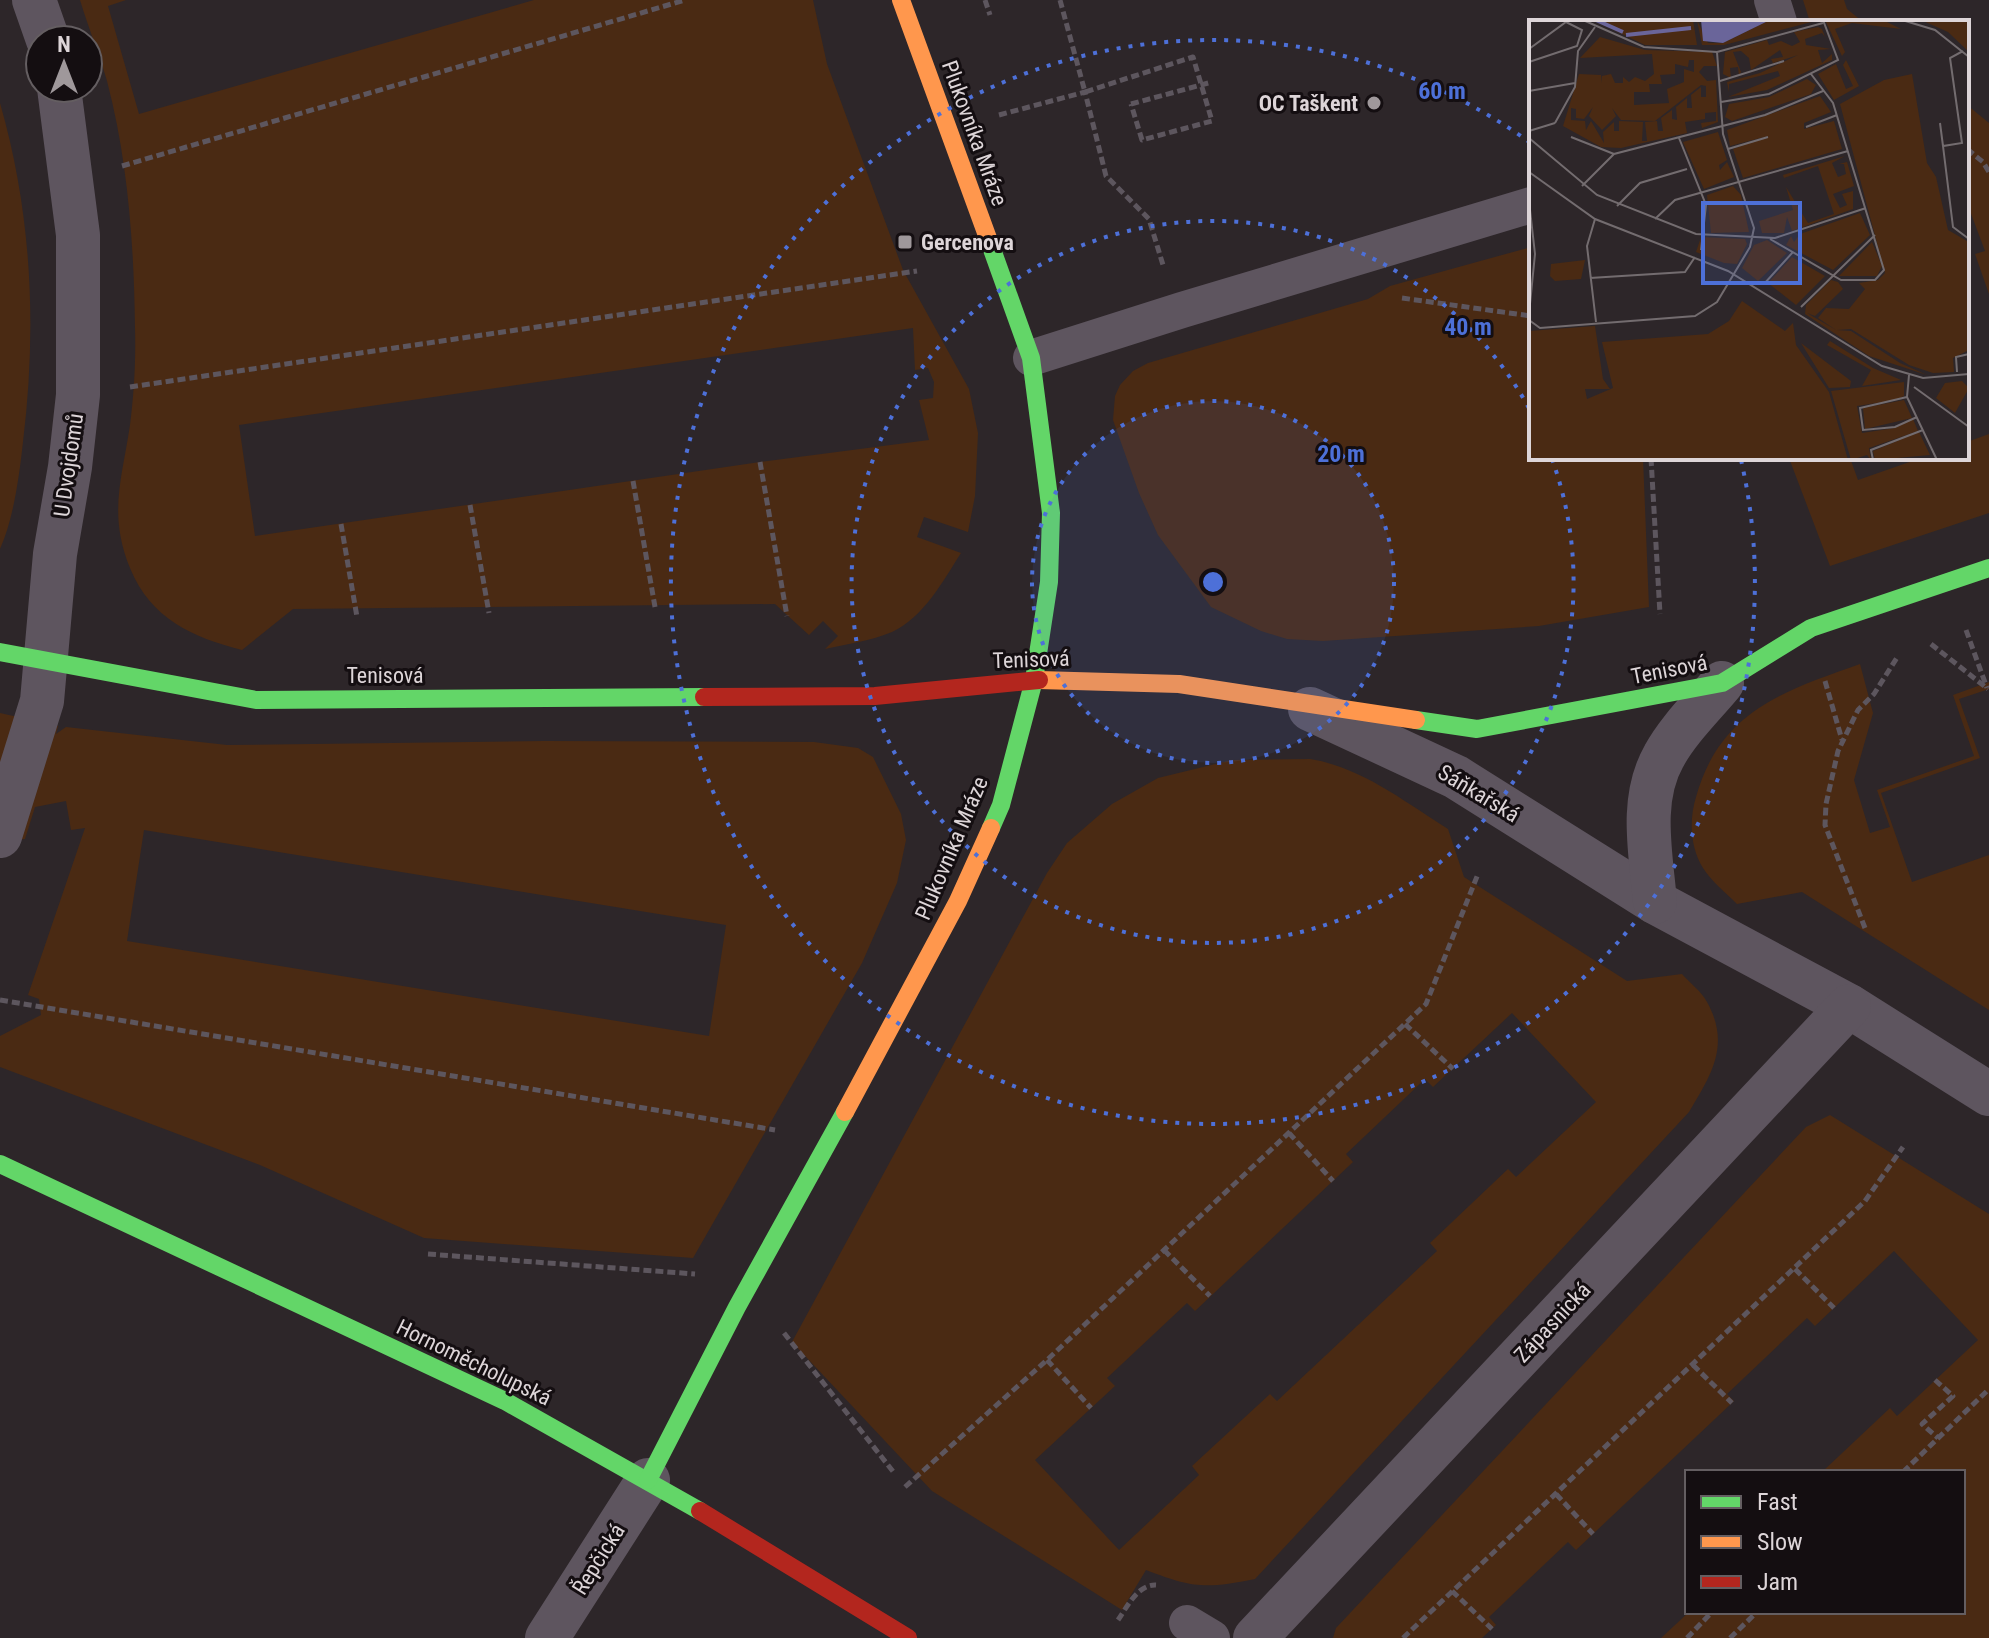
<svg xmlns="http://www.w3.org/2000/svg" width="1989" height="1638" viewBox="0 0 1989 1638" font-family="'Roboto Condensed',sans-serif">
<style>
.green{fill:#4a2a13;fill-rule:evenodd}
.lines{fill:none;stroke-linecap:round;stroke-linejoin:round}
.path{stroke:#5d565e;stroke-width:5;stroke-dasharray:8 4;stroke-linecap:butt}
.lane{stroke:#5e555f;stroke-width:36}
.street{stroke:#5e555f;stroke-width:44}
.fast{stroke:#63d668;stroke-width:18}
.slow{stroke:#ff974d;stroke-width:18}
.jam{stroke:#b3261e;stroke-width:18}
.path-bridge{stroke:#5d565e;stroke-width:5;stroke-dasharray:8 4;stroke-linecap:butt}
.ring{fill:none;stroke:#4d70d8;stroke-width:4;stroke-dasharray:4 8}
.poi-dot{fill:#9f989b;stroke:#140e11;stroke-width:3}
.labels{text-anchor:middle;stroke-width:6;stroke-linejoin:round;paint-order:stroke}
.poi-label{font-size:22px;font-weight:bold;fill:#ddd5d8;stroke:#140e11;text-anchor:end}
.street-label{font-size:22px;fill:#ddd5d8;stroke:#140e11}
.inset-river{fill:none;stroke:#6a659a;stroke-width:4}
.inset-road{fill:none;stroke:#736c6f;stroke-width:2}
.view{fill:#4d70d8;fill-opacity:0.15;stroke:#4d70d8;stroke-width:4}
.inset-edge{fill:none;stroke:#ddd5d8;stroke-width:4}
.centre{fill:#4d70d8;stroke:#140e11;stroke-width:4}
.ring-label{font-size:24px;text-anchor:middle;font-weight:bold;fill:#4d70d8;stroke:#140e11;stroke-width:6;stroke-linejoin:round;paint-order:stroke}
</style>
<rect width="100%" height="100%" fill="#2d2629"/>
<g class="green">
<path d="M 80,0 L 126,0 L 108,6 L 139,114 L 534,0 L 813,0 L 827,64 L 903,270 L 969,389 L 978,433 L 975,496 L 968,532 L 924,517 L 917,537 L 961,553 C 943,581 924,617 892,632 C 871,641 847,644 825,649 L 838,636 L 823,621 L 809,635 L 775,604 L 293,609 L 242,650 C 192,637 151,619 130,568 C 108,514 122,479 130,425 C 134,394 136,359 135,328 C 134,245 128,161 107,81 C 99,53 88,27 80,0 ZM 913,328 L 915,370 L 928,368 L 934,382 L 933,398 L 919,400 L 929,440 L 760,462 L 255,536 L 239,425 Z"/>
<polygon points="1803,0 1844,0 1847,9 1863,22 1810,22"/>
<path d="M 0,103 C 32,214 37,328 23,442 C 19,477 14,517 0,549 Z"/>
<polygon points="1967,105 1989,123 1989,294 1975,254 1985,251 1967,203"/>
<polygon points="1531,247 1531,458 1643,458 1649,607 1539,626 1323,641 1287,639 1261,631 1211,607 1158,535 1139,493 1113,420 1115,396 1120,385 1133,371 1148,363 1368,299 1390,286"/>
<polygon points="1989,434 1989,513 1830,566 1789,458 1850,458 1858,480 1921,458 1967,458 1967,442"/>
<path d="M 1860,664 L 1873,713 L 1854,780 L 1870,833 L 1890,827 L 1877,790 L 1974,756 L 1953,695 L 1989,682 L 1989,689 L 1959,699 L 1980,758 L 1881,793 L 1912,882 L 1989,855 L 1989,1010 L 1802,892 L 1737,904 C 1726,893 1711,881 1703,868 C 1690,847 1689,820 1696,797 C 1720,711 1784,691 1860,664 Z"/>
<path d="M 0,713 L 58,726 L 56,734 L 66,727 L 227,745 L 544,741 L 814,742 L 858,748 L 873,757 L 901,814 L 906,840 L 897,883 L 862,963 L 693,1258 L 424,1238 L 260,1165 L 0,1067 L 0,1036 L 41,1015 L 39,999 L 28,995 L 85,828 L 71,830 L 66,801 L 35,807 L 25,839 L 0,842 ZM 144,830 L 726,925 L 709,1036 L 127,941 Z"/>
<path d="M 1310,759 C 1361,767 1405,802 1448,829 L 1464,877 L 1627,981 L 1682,974 C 1690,983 1702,992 1707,1002 C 1731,1045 1711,1075 1689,1112 L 1255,1579 C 1205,1589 1193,1588 1146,1570 L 1122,1610 L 932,1491 L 792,1342 L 1047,873 L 1067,843 L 1112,804 L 1158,778 L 1232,760 ZM 1512,1013 L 1596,1102 L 1516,1177 L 1508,1169 L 1430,1243 L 1437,1251 L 1277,1401 L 1270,1394 L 1192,1466 L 1199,1475 L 1119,1550 L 1035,1460 L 1115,1386 L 1107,1378 L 1187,1303 L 1195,1311 L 1353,1162 L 1346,1154 L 1425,1079 L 1433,1087 Z"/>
<polygon points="1830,1115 1989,1214 1989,1638 1661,1638 1689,1612 1963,1612 1963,1472 1822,1472 1890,1408 1897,1416 1978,1340 1894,1251 1815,1326 1807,1318 1727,1394 1734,1401 1576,1550 1568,1542 1489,1617 1496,1625 1482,1638 1333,1638 1336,1628 1806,1127"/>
</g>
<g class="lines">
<g class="path">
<polyline points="985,0 990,15"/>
<polyline points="1060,0 1085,92 1193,57 1212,121 1142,140 1131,104"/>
<polyline points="999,115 1085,92 1106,176 1149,219 1163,265"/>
<polyline points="1967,149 1983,162 1989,172"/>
<polyline points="122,166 685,0"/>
<polyline points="1402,298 1531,316"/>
<polyline points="130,387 917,271"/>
<polyline points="1651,458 1660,614"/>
<polyline points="760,462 787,616"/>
<polyline points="633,481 655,607"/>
<polyline points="470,505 489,613"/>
<polyline points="341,524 357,617"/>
<polyline points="1966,630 1987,688"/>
<polyline points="1931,644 1988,689"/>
<polyline points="1825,681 1842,740"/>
<polyline points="1865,928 1825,825 1826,804 1838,751 1858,710 1874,694 1898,656"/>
<polyline points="0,1000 775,1130"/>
<polyline points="1405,1024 1453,1069"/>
<polyline points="1289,1133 1333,1181"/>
<polyline points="1164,1250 1210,1296"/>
<polyline points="428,1254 695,1274"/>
<polyline points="1795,1269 1834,1308"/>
<polyline points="784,1333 895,1474"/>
<polyline points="1047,1360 1091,1408"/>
<polyline points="1693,1365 1732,1403"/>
<polyline points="1935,1380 1953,1396 1922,1424 1938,1438"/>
<polyline points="1903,1472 1989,1389"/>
<polyline points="905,1487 1047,1360 1426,1004 1478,874"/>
<polyline points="1556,1494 1593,1534"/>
<polyline points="1452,1591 1492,1629"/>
<path d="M 1118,1620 C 1127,1607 1138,1584 1156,1585"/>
<polyline points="1403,1638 1865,1201 1903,1147"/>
<polyline points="1687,1638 1712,1612"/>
<polyline points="1730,1638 1757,1612"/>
</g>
<g class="lane">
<polyline points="1772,0 1779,22"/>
<polyline points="1031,358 1182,310 1531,205"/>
<polyline points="1187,1623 1212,1638"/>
</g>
<g class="street">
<polyline points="34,0 48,40"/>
<polyline points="1310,709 1456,777 1655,902 1849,1006 1989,1094"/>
<polyline points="0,836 42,701 55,554 70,467 78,395 78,235 59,88"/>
<path d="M 1655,902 C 1651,854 1639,800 1664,756 C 1678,730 1703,706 1722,683"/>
<polyline points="547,1638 648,1480"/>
<polyline points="1255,1638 1849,1006"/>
</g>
<g class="fast">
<polyline points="989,241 1031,358 1051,513 1049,582 1034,680 1001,805 991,828"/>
<polyline points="0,652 256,700 704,697"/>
<polyline points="1416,720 1477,729 1722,683 1811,628 1989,568"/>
<polyline points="0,1164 505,1401 700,1511"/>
<polyline points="648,1480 737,1307 845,1112"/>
</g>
<g class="slow">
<polyline points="901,0 989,241"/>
<polyline points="1039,680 1179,684 1416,720"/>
<polyline points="845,1112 958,901 991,828"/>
</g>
<g class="jam">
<polyline points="704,697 875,696 1039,680"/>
<polyline points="700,1511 908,1638"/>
</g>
<polyline class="path-bridge" points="1131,104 1212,82"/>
</g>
<circle cx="1213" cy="582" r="181" fill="#4d70d8" fill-opacity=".12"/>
<g class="ring">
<circle cx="1213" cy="582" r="181"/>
<path d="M1552 459A361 361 0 1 1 1530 410"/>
<path d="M1741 460A542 542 0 1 1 1528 141"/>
</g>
<g class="poi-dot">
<circle cx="1374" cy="103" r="8"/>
<rect x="897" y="234" width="16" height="16" rx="4"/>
</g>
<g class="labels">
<g class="poi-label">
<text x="1358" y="111">OC Taškent</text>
<text x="921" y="250" text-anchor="start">Gercenova</text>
</g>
<g class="street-label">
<text transform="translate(975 133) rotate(70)" y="8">Plukovníka Mráze</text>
<text transform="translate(68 465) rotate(-82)" y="8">U Dvojdomů</text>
<text transform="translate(1031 659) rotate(-2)" y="8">Tenisová</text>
<text transform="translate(1669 669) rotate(-11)" y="8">Tenisová</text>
<text x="385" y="683">Tenisová</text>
<text transform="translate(1479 793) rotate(31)" y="8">Sáňkařská</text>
<text transform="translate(951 848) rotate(-67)" y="8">Plukovníka Mráze</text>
<text transform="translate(1552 1322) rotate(-47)" y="8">Zápasnická</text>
<text transform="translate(474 1362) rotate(26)" y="8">Hornoměcholupská</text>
<text transform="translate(598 1559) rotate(-58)" y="8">Řepčická</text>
</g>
</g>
<g transform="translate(1529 20)">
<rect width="440" height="440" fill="#2d2629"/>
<path d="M 64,0 L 164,0 L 168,25 L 116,25 ZM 168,0 L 179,23 L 194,23 L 241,0 L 290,0 L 195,25 L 173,25 ZM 296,0 L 354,0 L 372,9 L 323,3 L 306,9 L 316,32 L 313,36 ZM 392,0 L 440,0 L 440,32 L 419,12 ZM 289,7 L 293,9 L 296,17 L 293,13 L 276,19 L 277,25 L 302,29 L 289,30 L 293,43 L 303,34 L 303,40 L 238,70 L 199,77 L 251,56 L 249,51 L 200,64 L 200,72 L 198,62 L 231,53 L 269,35 L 244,43 L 242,39 L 254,37 L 251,30 L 222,50 L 220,38 L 212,31 L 204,32 L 212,52 L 210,56 L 209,47 L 201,48 L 202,58 L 194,54 L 196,32 L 238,20 L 240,25 L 252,21 L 263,26 L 271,22 L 265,12 ZM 71,17 L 116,30 L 183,32 L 188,46 L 175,46 L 170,52 L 178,61 L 187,60 L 189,102 L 173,108 L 172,103 L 187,101 L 187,92 L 176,93 L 176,99 L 156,102 L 158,113 L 92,128 L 72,127 L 34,106 L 50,54 L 72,55 L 73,63 L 73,56 L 82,54 L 86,63 L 94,63 L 94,57 L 100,62 L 106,57 L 116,61 L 125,54 L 123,34 L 51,38 ZM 160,40 L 165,40 L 165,52 L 155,49 L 155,62 L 138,69 L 140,83 L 105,85 L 105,72 L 121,72 L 120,64 L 133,64 L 131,55 L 146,54 L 146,44 L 159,47 ZM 172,65 L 177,66 L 177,77 L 172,77 L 172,67 L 162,75 L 163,88 L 158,88 L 158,78 L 147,87 L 148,100 L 143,99 L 143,90 L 132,98 L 134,111 L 129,111 L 128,101 L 116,102 L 118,121 L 113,121 L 114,102 L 90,101 L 90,111 L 85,111 L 85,102 L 74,112 L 75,123 L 62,101 L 57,110 L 56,101 L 42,100 L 42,88 L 47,89 L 47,98 L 55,99 L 64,87 L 60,96 L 73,110 L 87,96 L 83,88 L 92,100 L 126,101 ZM 317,40 L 330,66 L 305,80 L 289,54 L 307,44 L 317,69 L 324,66 L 314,45 ZM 383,54 L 398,143 L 407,157 L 419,210 L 438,221 L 440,330 L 424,338 L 425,352 L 404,353 L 380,345 L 322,309 L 308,310 L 322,311 L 371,343 L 398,355 L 340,336 L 276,294 L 277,285 L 302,260 L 309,262 L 314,269 L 286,296 L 278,293 L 307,310 L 289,298 L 297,288 L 320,289 L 336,269 L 330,263 L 349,260 L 356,253 L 311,84 L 355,60 ZM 278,59 L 287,65 L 282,74 L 203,101 L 196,97 L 200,84 L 240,77 ZM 291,76 L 302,92 L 275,103 L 275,109 L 305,101 L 313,129 L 214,158 L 204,129 L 239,116 L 201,126 L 198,110 ZM 189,112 L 198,140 L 190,145 L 191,150 L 198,142 L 205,157 L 175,169 L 154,122 ZM 316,136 L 303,143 L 309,157 L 317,154 L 315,144 L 310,144 L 318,142 L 325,166 L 304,174 L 311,188 L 318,185 L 313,174 L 324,171 L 324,189 L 263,211 L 258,197 L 255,213 L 233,213 L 230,201 L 264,190 L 257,167 L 279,203 L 305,194 L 289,146 L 255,158 L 254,155 ZM 204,166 L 212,175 L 220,212 L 182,213 L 178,175 ZM 331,193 L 341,215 L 304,250 L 257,225 L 262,216 L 265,222 L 271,214 ZM 172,217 L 216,219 L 218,224 L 208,244 L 195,243 L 167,232 ZM 238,220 L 258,233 L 229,261 L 213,248 L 225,225 ZM 343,222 L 353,246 L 348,256 L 310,256 ZM 263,237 L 296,256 L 267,285 L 239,263 ZM 56,240 L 52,259 L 26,261 L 21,256 L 22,244 ZM 213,281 L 256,311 L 264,303 L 267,325 L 300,372 L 319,440 L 0,440 L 0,311 L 66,306 L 74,359 L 81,369 L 56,369 L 58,379 L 84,368 L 73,322 L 179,314 L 200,301 ZM 301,321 L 344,348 L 372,360 L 333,366 L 342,350 L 298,325 ZM 272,323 L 322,361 L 321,367 L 300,368 ZM 433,361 L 440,368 L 426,393 L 407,378 L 416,363 ZM 375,362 L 375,376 L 367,380 L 328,386 L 333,413 L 366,408 L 384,399 L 389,411 L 340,428 L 342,440 L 338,435 L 322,440 L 302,371 ZM 375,380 L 383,398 L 336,409 L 334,388 ZM 390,412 L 401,435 L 346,440 L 344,431 Z" fill="#4a2a13" fill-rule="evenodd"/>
<path d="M 241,0 L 194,23 L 174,21 L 172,0 Z" fill="#6a659a"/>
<path class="inset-river" d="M 67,0 L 94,12M 97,15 L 162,8"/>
<path class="inset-road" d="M 54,0 L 115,27 L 188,32M 373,0 L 406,10 L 440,37M 0,29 L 37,2 L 53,10 L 48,26 L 0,42M 188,32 L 294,3M 191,61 L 255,41M 0,71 L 46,63M 192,82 L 240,74 L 309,40 L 294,0M 26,103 L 46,67 L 49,31 L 66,7M 411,103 L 414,126 L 433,123 L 421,38 L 434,31M 277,107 L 308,95M 0,111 L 26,103M 42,117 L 85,134M 0,118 L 68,175 L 167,214 L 246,218 L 337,188M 150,118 L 177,185 L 172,230M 414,126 L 424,207 L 440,219M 199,129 L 239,117M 0,152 L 66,199 L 199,251 L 353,346 L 394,358 L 440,354M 53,166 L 85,134 L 236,95 L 294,71M 0,181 L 6,234 L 0,294M 88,186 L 111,163 L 158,149M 66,199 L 58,226 L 67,302M 126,199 L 146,180 L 319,131M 241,219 L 312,260 L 346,260 L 355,250 L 304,83 L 282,54M 61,258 L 156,252 L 166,237M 235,264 L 264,232M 272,287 L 346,215M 0,300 L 11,308 L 166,296 L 188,282 L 221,227 L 225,208 L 194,114 L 188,32M 428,352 L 427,337 L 440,334M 380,355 L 378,377 L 408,440M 385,367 L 440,407M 378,377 L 331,388 L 334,410 L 366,407 L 388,397M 344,440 L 342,430 L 394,410"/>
<path class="view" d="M 174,183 L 271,183 L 271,263 L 174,263 Z"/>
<rect width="440" height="440" class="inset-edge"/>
</g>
<circle cx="1213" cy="582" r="12" class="centre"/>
<g class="ring-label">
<text x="1442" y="99">60 m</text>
<text x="1468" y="335">40 m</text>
<text x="1341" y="462">20 m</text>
</g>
<rect x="1685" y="1470" width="280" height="144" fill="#140e11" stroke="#645e61" stroke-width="2"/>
<rect x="1701" y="1496" width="40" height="12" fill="#63d668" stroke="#645e61" stroke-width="2"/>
<text x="1757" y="1510" font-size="24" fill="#ddd5d8">Fast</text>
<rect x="1701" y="1536" width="40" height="12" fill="#ff974d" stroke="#645e61" stroke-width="2"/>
<text x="1757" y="1550" font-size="24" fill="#ddd5d8">Slow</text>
<rect x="1701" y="1576" width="40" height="12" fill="#b3261e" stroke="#645e61" stroke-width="2"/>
<text x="1757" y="1590" font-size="24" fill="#ddd5d8">Jam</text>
<g transform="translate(64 64)"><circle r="38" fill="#140e11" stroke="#645e61" stroke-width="2"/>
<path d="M0-6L14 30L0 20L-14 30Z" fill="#9f989b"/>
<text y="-12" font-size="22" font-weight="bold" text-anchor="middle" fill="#ddd5d8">N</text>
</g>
</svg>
